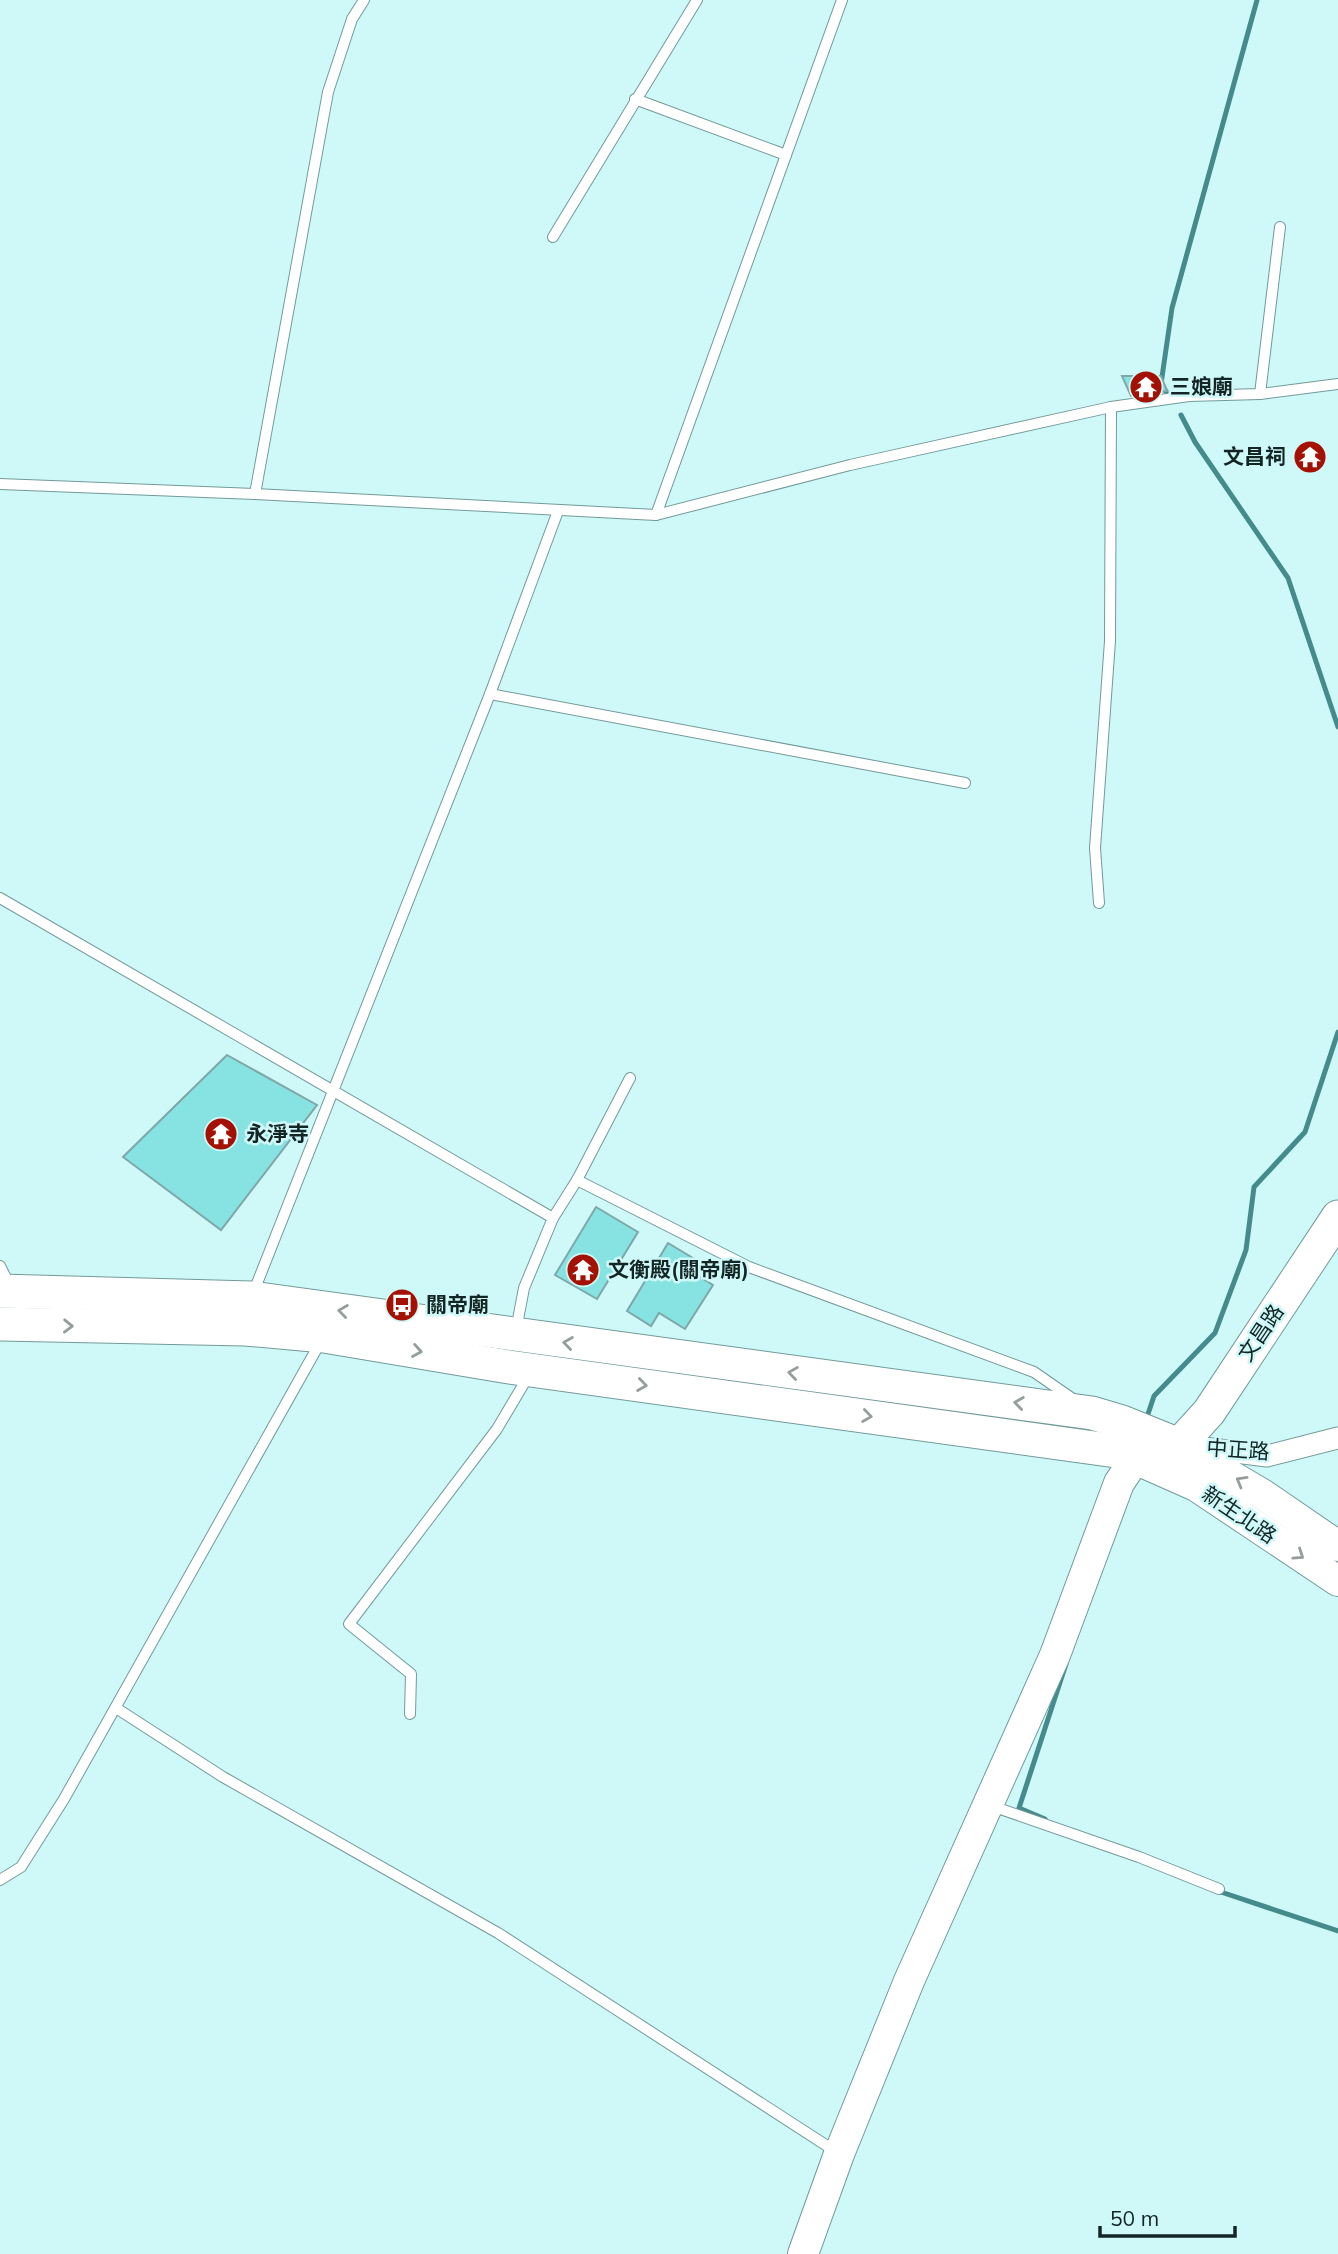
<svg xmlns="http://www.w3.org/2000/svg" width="1338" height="2254" viewBox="0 0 1338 2254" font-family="Mulish,'Noto Sans TC',sans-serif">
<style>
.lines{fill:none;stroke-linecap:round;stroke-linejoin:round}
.stream{stroke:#468b8c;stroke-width:5}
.building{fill:#87e2e2;stroke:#7fa7a7;stroke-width:2}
.lane-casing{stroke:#729a9a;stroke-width:12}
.street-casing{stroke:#729a9a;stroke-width:23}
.secondary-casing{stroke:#729a9a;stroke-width:32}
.primary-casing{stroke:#729a9a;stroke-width:35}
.lane{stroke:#fff;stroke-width:10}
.street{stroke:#fff;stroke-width:21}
.secondary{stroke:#fff;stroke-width:30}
.primary{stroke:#fff;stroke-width:33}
.oneway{stroke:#959d9d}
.labels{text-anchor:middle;stroke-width:5;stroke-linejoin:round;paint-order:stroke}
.poi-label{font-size:21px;font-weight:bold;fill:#142525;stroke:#cff9f9;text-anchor:start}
.street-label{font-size:21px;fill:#142525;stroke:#cff9f9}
</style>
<rect width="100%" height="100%" fill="#cff9f9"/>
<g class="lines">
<g class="stream">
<polyline points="1169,396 1161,384 1172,308 1257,0"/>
<polyline points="1181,415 1195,442 1288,578 1338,727"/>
<polyline points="1146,1420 1154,1396 1215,1333 1246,1250 1254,1187 1305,1132 1338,1032"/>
<polyline points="1045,1819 1019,1808 1066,1664"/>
<polyline points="1218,1891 1338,1931"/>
</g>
</g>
<g class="building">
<polygon points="1122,376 1161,376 1167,391 1131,396"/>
<polygon points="227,1055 317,1105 221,1230 123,1157"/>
<polygon points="596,1207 638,1232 597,1299 555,1275"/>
<polygon points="668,1243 693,1258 687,1269 713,1285 685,1329 659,1313 651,1326 627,1311"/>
</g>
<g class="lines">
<defs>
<g id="lane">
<polyline points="635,99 786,155"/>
<polyline points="553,237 697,0"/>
<polyline points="1260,394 1280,227"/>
<polyline points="0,484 255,494 656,515 850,465 1111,407 1189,396 1260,394 1338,384"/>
<polyline points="255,494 328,92 352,19 364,0"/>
<polyline points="656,515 842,0"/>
<polyline points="490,694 965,783"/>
<polyline points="0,898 553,1218"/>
<polyline points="1099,903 1095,848 1110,641 1111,407"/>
<polyline points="577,1180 749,1267 1034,1372 1073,1399"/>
<polyline points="0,1266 10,1286"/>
<polyline points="252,1296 490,694 558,511"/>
<polyline points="516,1330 524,1288 553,1218 577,1180 630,1078"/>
<polyline points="116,1708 223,1777 498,1933 838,2153"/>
<polyline points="410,1714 411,1674 349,1624 497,1429 529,1375"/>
<polyline points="989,1805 1139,1857 1219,1889"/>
<polyline points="0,1880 21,1867 64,1799 321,1341"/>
</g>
<polyline id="street" points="1188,1446 1267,1456 1338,1438"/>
<g id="secondary">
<polyline points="1179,1445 1262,1494 1338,1546"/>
<polyline points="803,2254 839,2154 909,1981 1055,1655 1119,1483 1135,1459 1196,1486 1338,1581"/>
</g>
<g id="primary">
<polyline points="0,1291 251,1298 1092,1413 1122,1422 1179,1445"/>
<polyline points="0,1324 245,1329 324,1336 509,1367 1116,1451 1135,1459 1179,1445 1209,1412 1338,1217"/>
</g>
</defs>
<use href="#lane" class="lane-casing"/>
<use href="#street" class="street-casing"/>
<use href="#secondary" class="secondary-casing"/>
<use href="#primary" class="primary-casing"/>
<use href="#lane" class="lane"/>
<use href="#street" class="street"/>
<use href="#secondary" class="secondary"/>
<use href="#primary" class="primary"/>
</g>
<defs><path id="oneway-chevron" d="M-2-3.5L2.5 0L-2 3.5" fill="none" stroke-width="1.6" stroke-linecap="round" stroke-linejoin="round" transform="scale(1.75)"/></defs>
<g class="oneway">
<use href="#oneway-chevron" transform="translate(343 1311) rotate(-172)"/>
<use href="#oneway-chevron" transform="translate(68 1326) rotate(1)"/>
<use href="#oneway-chevron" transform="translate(568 1343) rotate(-172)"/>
<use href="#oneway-chevron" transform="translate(417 1351) rotate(10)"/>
<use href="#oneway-chevron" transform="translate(793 1373) rotate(-172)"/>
<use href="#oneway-chevron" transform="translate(642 1385) rotate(8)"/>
<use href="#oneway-chevron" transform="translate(1019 1403) rotate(-172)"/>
<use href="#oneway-chevron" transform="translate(867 1416) rotate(8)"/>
<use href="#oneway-chevron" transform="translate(1241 1481) rotate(-150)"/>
<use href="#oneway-chevron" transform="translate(1299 1555) rotate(34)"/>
</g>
<defs>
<symbol id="temple-disc" viewBox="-11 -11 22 22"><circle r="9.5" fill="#a41002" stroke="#cff9f9"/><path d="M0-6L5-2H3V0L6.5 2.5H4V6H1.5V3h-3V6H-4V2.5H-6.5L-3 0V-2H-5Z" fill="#fff"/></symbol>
<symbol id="bus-disc" viewBox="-11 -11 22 22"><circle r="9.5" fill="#a41002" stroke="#cff9f9"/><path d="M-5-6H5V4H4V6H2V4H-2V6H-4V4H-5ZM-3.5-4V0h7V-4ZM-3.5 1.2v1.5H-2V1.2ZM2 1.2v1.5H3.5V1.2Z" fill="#fff"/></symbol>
</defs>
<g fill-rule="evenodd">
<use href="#temple-disc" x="1127" y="368" width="38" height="38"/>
<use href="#temple-disc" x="1291" y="438" width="38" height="38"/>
<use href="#temple-disc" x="202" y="1115" width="38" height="38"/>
<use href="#temple-disc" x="564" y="1251" width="38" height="38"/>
<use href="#bus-disc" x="383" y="1286" width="38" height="38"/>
</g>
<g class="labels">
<g class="poi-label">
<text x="1170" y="394">三娘廟</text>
<text x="1286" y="464" text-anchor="end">文昌祠</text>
<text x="246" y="1141">永淨寺</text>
<text x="608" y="1277">文衡殿(關帝廟)</text>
<text x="426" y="1312">關帝廟</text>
</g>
<g class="street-label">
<text transform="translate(1261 1333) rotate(-56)" y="7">文昌路</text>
<text transform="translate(1238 1450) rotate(4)" y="7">中正路</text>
<text transform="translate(1239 1515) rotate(34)" y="7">新生北路</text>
</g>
</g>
<path d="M1100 2226v10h135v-10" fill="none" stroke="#142525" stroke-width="3.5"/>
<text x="1110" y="2226" font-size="21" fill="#142525" stroke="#cff9f9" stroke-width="5" paint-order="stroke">50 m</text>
</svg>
